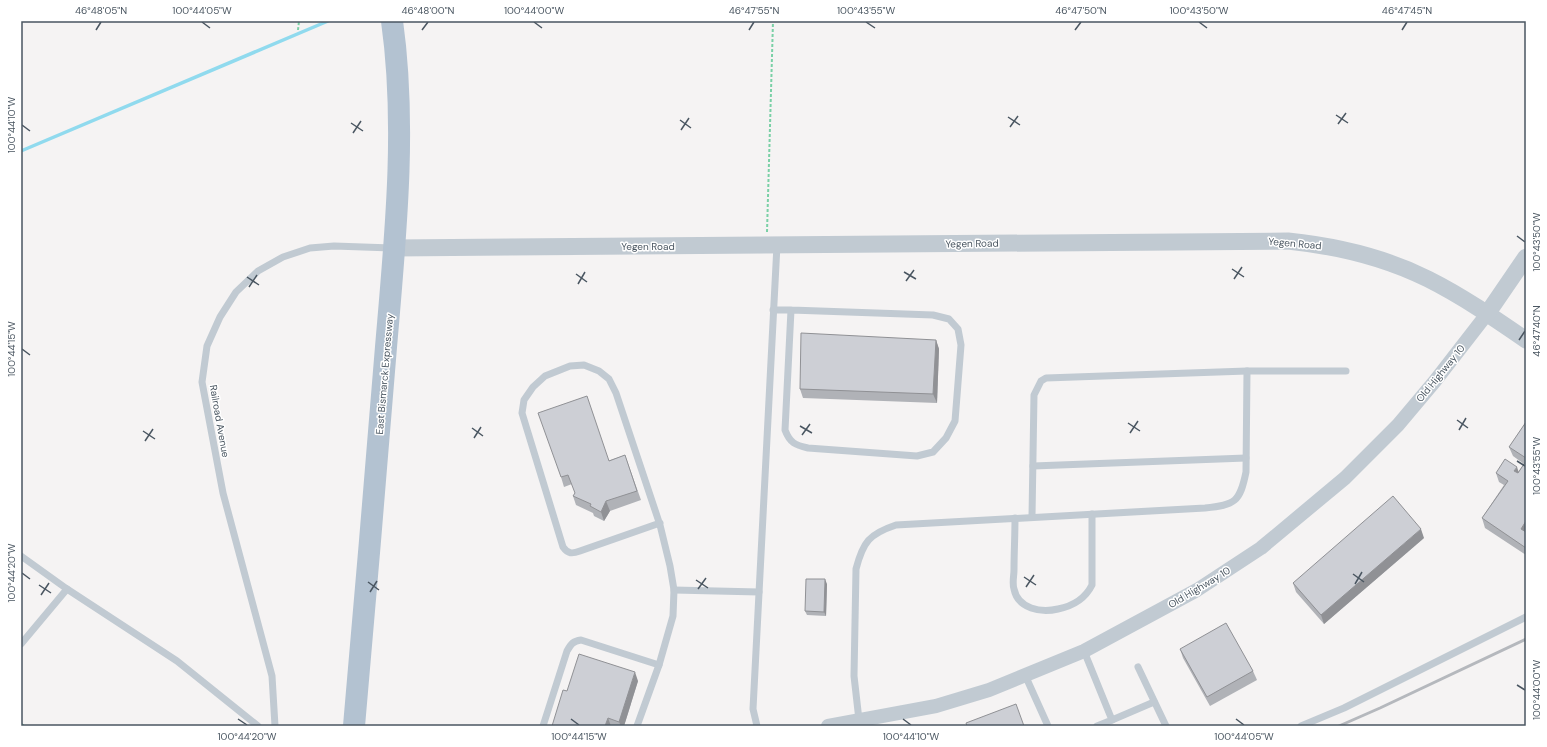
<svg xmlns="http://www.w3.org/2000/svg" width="1547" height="747" viewBox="0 0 1547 747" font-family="'DM Sans',sans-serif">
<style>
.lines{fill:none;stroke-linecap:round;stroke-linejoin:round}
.stream{stroke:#90daee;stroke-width:3.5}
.path{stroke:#7ad0a6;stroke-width:2;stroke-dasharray:3 2;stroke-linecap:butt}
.service{stroke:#c1cad2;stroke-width:7}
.minor{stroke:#c1cad2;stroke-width:14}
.tertiary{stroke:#c1cad2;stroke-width:17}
.primary{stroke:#b3c2d1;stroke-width:22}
.rail{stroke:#b5b8bd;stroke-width:3}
.wall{fill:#b0b2b7}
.shaded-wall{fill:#909195}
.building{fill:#cdcfd5;stroke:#909195}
.ticks{fill:none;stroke:#4a5661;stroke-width:1.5}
.labels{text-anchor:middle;stroke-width:3;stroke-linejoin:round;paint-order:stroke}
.street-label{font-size:10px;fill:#4a5661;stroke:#fff}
.neatline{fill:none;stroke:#4a5661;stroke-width:1.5}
.ticks-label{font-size:10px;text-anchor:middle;fill:#4a5661}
</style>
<rect width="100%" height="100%" fill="#f5f3f3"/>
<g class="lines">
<polyline class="stream" points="21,151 328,21"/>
<g class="path">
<polyline points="298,30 299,21"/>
<polyline points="767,232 773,21"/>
<polyline points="21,724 25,726"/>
</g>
<g class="service">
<path d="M 773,310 L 791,310 L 933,315 L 949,319 L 958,329 L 961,345 L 955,421 L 946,438 L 933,452 L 917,456 L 808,448 C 795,445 790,443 785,430 L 791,310"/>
<polyline points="1033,466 1246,458"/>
<polyline points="1032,517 1034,395 1041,381 1046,378 1247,371"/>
<path d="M 1015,518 C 1015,536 1014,553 1014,570 C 1014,576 1012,583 1014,589 C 1018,609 1041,613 1058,609 C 1073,606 1085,599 1092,585 L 1092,514"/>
<polyline points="21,556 67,589 177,661 258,726"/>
<polyline points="674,590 759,592"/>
<polyline points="21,644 67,589"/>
<polyline points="1084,651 1112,720 1097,726"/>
<polyline points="1138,667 1166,726"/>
<polyline points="1025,675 1048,726"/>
<path d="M 859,720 L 854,676 L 856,569 C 863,542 869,534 896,525 L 1205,508 C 1235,505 1240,502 1246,472 L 1247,371 L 1346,371"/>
<polyline points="1112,720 1154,702"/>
<polyline points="275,726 272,676 223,493 202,382 207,346 220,317 236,292 258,271 283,257 310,248 334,246 392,248"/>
<path d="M 543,726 L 567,651 C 571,644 573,641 581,640 L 659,665"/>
<path d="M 637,726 L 659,665 L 673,616 L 674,590 L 670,566 L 660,525 L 616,393 L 609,379 L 599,371 L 584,365 L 570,366 L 545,376 L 533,387 L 524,400 L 522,413 L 563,547 C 568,554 572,554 580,551 L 660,523"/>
<polyline points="757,726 753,709 777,245"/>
<polyline points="1301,726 1344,708 1526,617"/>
</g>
<polyline class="minor" points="828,726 936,706 989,690 1084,651 1197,590 1261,548 1345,478 1398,425 1435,381 1487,314"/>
<g class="tertiary">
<path d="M 394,248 L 1288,241 C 1336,246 1384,257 1428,279 C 1462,296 1494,318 1526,340"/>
<polyline points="1487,314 1526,257"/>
</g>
<path class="primary" d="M 354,726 C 365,600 376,473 386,347 C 395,241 407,127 392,21"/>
<polyline class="rail" points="1339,726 1380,708 1526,639"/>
</g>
<g class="wall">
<polygon points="936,340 939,349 937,403 803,398 800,389"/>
<polygon points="1526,422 1526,555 1485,528 1482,518 1504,485 1499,482 1496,473 1518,472 1524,464 1513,456 1509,447"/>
<polygon points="625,455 641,500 610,511 604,521 594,516 593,513 576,505 573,496 575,493 572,484 564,487 561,477"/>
<polygon points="1424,538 1324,624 1296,592 1293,583"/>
<polygon points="827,584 826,616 807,615 805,611"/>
<polygon points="1180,649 1253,671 1257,680 1210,706 1183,658"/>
<polygon points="638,681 624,726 552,726 567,691"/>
</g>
<g class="shaded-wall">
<polygon points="936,340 939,349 937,403 933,394"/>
<polygon points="1517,467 1520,476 1514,471"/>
<polygon points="606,501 610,511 604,521 601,512"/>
<polygon points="1526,521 1526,535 1521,529"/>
<polygon points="1421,529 1424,538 1324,624 1321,615"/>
<polygon points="825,579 827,584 826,616 824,612"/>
<polygon points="635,672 638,681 624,726 621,726 619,722"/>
<polygon points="608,718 611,726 605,726"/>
</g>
<g class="building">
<polygon points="801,333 936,340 933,394 800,389"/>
<polygon points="587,396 609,461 625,455 637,491 606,501 601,512 590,506 591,504 573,496 575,493 568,475 561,477 538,413"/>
<polygon points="1526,422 1526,458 1509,447"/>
<polygon points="1505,459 1517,467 1514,471 1518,473 1526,461 1526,521 1521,529 1526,532 1526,548 1482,518 1508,481 1496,473"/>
<polygon points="1393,496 1421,529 1321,615 1293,583"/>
<polygon points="806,579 825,579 824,612 805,611"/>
<polygon points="1226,623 1253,671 1207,697 1180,649"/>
<polygon points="579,654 635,672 619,722 608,718 605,726 552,726 563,690 567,691"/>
<polygon points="1016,704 1024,726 967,726 966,723"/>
</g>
<path class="ticks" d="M 202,22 L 210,28M 534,22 L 542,28M 866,22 L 875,28M 1199,22 L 1207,28M 96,30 L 101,22M 422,30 L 428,22M 749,30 L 754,22M 1075,30 L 1081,22M 1402,30 L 1407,22M 1336,115 L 1348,123M 1008,117 L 1020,125M 680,120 L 691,128M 351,123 L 363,131M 1338,124 L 1346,113M 22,125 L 30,131M 1010,127 L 1018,116M 681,130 L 689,118M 353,133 L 361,121M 1517,236 L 1525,242M 1232,269 L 1244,277M 904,272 L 916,279M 576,274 L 587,282M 247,277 L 259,285M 1234,279 L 1242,267M 906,281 L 914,270M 578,284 L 585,272M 249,287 L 257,275M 1519,340 L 1525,331M 22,349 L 30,355M 1457,420 L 1468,428M 1128,423 L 1140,431M 800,426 L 812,433M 472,428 L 483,436M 1459,430 L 1466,418M 143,431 L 155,439M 1130,433 L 1138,421M 802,435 L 810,424M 474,438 L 481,427M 145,441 L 153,429M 1517,461 L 1525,466M 22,573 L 30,579M 1353,574 L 1364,582M 1024,577 L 1036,585M 696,580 L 708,588M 368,582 L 379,590M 1355,584 L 1362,572M 39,585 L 51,593M 1026,587 L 1034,575M 698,589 L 706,578M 370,592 L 377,581M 41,595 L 49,583M 1517,685 L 1525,690M 238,719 L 247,725M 571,719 L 579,725M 903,719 L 911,725M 1236,719 L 1244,725"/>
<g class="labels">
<g class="street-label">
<text transform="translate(972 243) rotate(-1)" y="4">Yegen Road</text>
<text transform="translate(1295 243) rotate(5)" y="4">Yegen Road</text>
<text x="648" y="250">Yegen Road</text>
<text transform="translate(1440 373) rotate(-51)" y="4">Old Highway 10</text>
<text transform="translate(384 374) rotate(-85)" y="4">East Bismarck Expressway</text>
<text transform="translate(220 421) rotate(80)" y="4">Railroad Avenue</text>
<text transform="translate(1199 587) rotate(-31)" y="4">Old Highway 10</text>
</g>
</g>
<rect width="1547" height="747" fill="none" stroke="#ffffff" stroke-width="44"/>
<rect x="22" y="22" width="1503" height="703" class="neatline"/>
<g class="ticks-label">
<text x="101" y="14">46°48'05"N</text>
<text x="202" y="14">100°44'05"W</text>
<text x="428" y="14">46°48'00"N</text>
<text x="534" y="14">100°44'00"W</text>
<text x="754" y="14">46°47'55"N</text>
<text x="866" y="14">100°43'55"W</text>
<text x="1081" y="14">46°47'50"N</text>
<text x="1199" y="14">100°43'50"W</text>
<text x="1407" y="14">46°47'45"N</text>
<text transform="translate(11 125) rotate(-90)" y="4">100°44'10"W</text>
<text transform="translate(1536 242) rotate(-90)" y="4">100°43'50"W</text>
<text transform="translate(1536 331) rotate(-90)" y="4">46°47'40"N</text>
<text transform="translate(11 349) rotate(-90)" y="4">100°44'15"W</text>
<text transform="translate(1536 466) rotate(-90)" y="4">100°43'55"W</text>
<text transform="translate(11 573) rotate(-90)" y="4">100°44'20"W</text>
<text transform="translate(1536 690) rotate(-90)" y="4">100°44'00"W</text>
<text x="247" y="740">100°44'20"W</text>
<text x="579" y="740">100°44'15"W</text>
<text x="911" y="740">100°44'10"W</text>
<text x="1244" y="740">100°44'05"W</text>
</g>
</svg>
